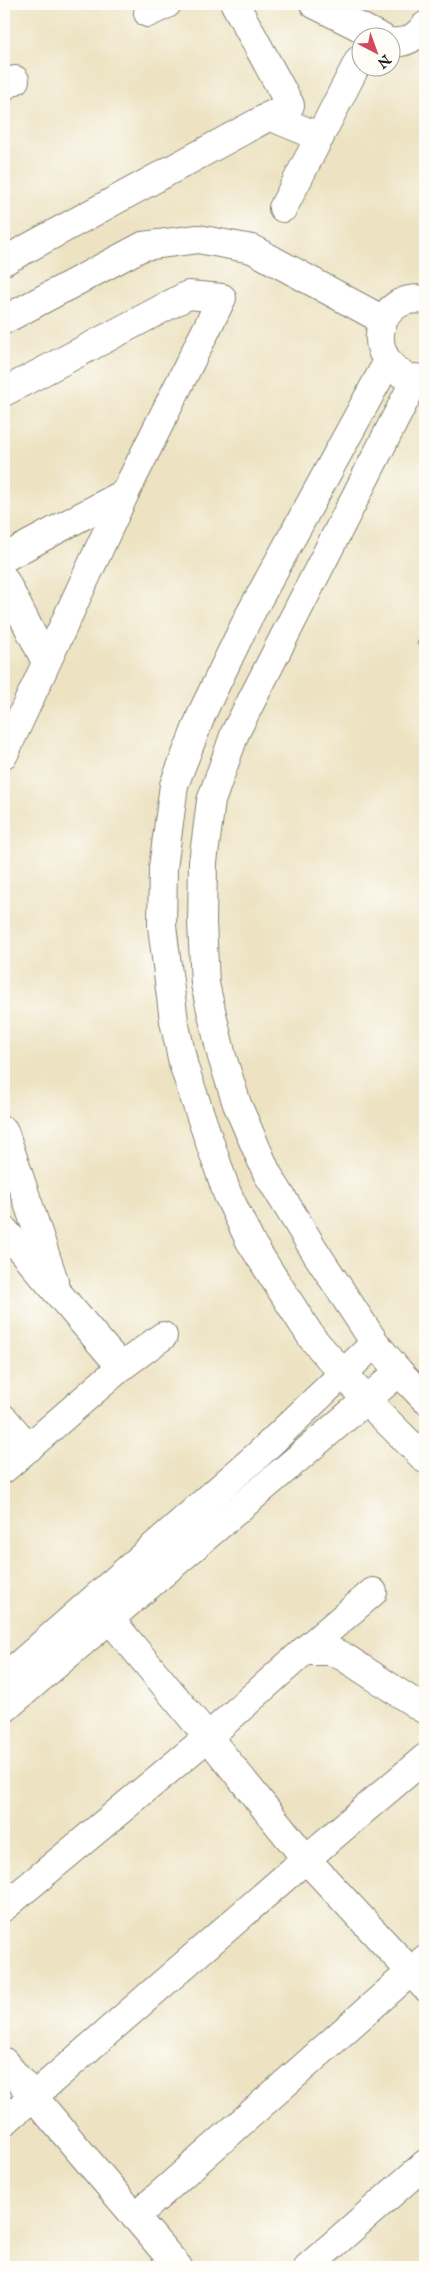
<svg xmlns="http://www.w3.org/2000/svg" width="429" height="2271" viewBox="0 0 429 2271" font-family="'IM FELL English',serif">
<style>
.building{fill:url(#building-cross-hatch)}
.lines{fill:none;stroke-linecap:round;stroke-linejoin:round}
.street-casing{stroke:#848070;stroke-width:30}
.street{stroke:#fff;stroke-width:28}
</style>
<defs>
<pattern id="building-cross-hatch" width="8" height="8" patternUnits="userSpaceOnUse" patternTransform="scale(1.25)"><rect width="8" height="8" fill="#f4af79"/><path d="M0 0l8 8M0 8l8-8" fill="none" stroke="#d19668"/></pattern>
</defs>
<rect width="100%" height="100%" fill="#fdfcf7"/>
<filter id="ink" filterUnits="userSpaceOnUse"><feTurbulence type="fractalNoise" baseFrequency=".02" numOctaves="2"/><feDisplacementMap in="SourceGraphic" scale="10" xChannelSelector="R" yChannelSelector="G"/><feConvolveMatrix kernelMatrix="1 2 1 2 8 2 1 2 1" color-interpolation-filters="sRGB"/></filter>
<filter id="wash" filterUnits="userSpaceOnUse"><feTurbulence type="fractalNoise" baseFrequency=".0096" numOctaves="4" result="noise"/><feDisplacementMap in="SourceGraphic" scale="20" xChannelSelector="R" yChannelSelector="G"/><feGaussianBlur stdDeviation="1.12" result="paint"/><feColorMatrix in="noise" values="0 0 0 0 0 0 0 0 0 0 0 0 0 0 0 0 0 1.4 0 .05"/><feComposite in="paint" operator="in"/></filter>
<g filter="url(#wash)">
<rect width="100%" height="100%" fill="#ede3c3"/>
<g id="blocks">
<polygon class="building" points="425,625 425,648 417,644"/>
</g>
</g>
<g filter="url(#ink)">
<use href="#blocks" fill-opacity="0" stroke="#848070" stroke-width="1"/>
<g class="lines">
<defs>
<g id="street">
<polyline points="314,4 382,38"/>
<polyline points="148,13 167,4"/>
<path d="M 392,42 C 406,44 416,37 425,26"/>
<polyline points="4,86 15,80"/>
<polyline points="269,116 320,137"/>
<polyline points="283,208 359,60"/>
<polyline points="4,261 290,105 235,4"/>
<polyline points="4,320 143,246 198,239 252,249 383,320"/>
<polyline points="387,363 249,616 203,711 174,785 163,868 162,926 174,1021 184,1067 227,1193 250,1241 312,1338 367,1401 425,1459"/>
<path d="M 402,374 C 362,351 380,292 425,300"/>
<polyline points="416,378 235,733 211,801 203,862 202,923 205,984 222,1057 237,1104 267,1173 316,1253 375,1343 399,1372 425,1399"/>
<polyline points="4,392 188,295 222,298 125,493 4,754"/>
<polyline points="4,558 125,493"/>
<polyline points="4,579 46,662"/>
<polyline points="4,1131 54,1281"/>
<polyline points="4,1230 121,1367 4,1469"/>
<polyline points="121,1367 163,1336"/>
<polyline points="4,1419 29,1448"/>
<polyline points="109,1618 208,1737 306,1859 425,1987"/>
<polyline points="304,1651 373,1592"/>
<polyline points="4,1678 259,1454 375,1343"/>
<polyline points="4,1709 399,1372"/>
<polyline points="4,1907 208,1737 304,1651 331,1651 344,1657 425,1710"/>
<polyline points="4,2062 178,2267"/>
<polyline points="4,2122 306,1859 425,1758"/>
<polyline points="135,2217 425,1959"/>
<polyline points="308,2267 425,2164"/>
</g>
</defs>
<use href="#street" class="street-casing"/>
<use href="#street" class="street"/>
</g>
</g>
<rect width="429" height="2271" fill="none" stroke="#fdfcf7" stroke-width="20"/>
<g transform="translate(376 52) rotate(139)"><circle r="24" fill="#fdfcf7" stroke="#a3a29f"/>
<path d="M0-4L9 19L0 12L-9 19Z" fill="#d1495b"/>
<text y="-8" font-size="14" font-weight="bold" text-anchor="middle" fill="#1c1c1c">N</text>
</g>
</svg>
